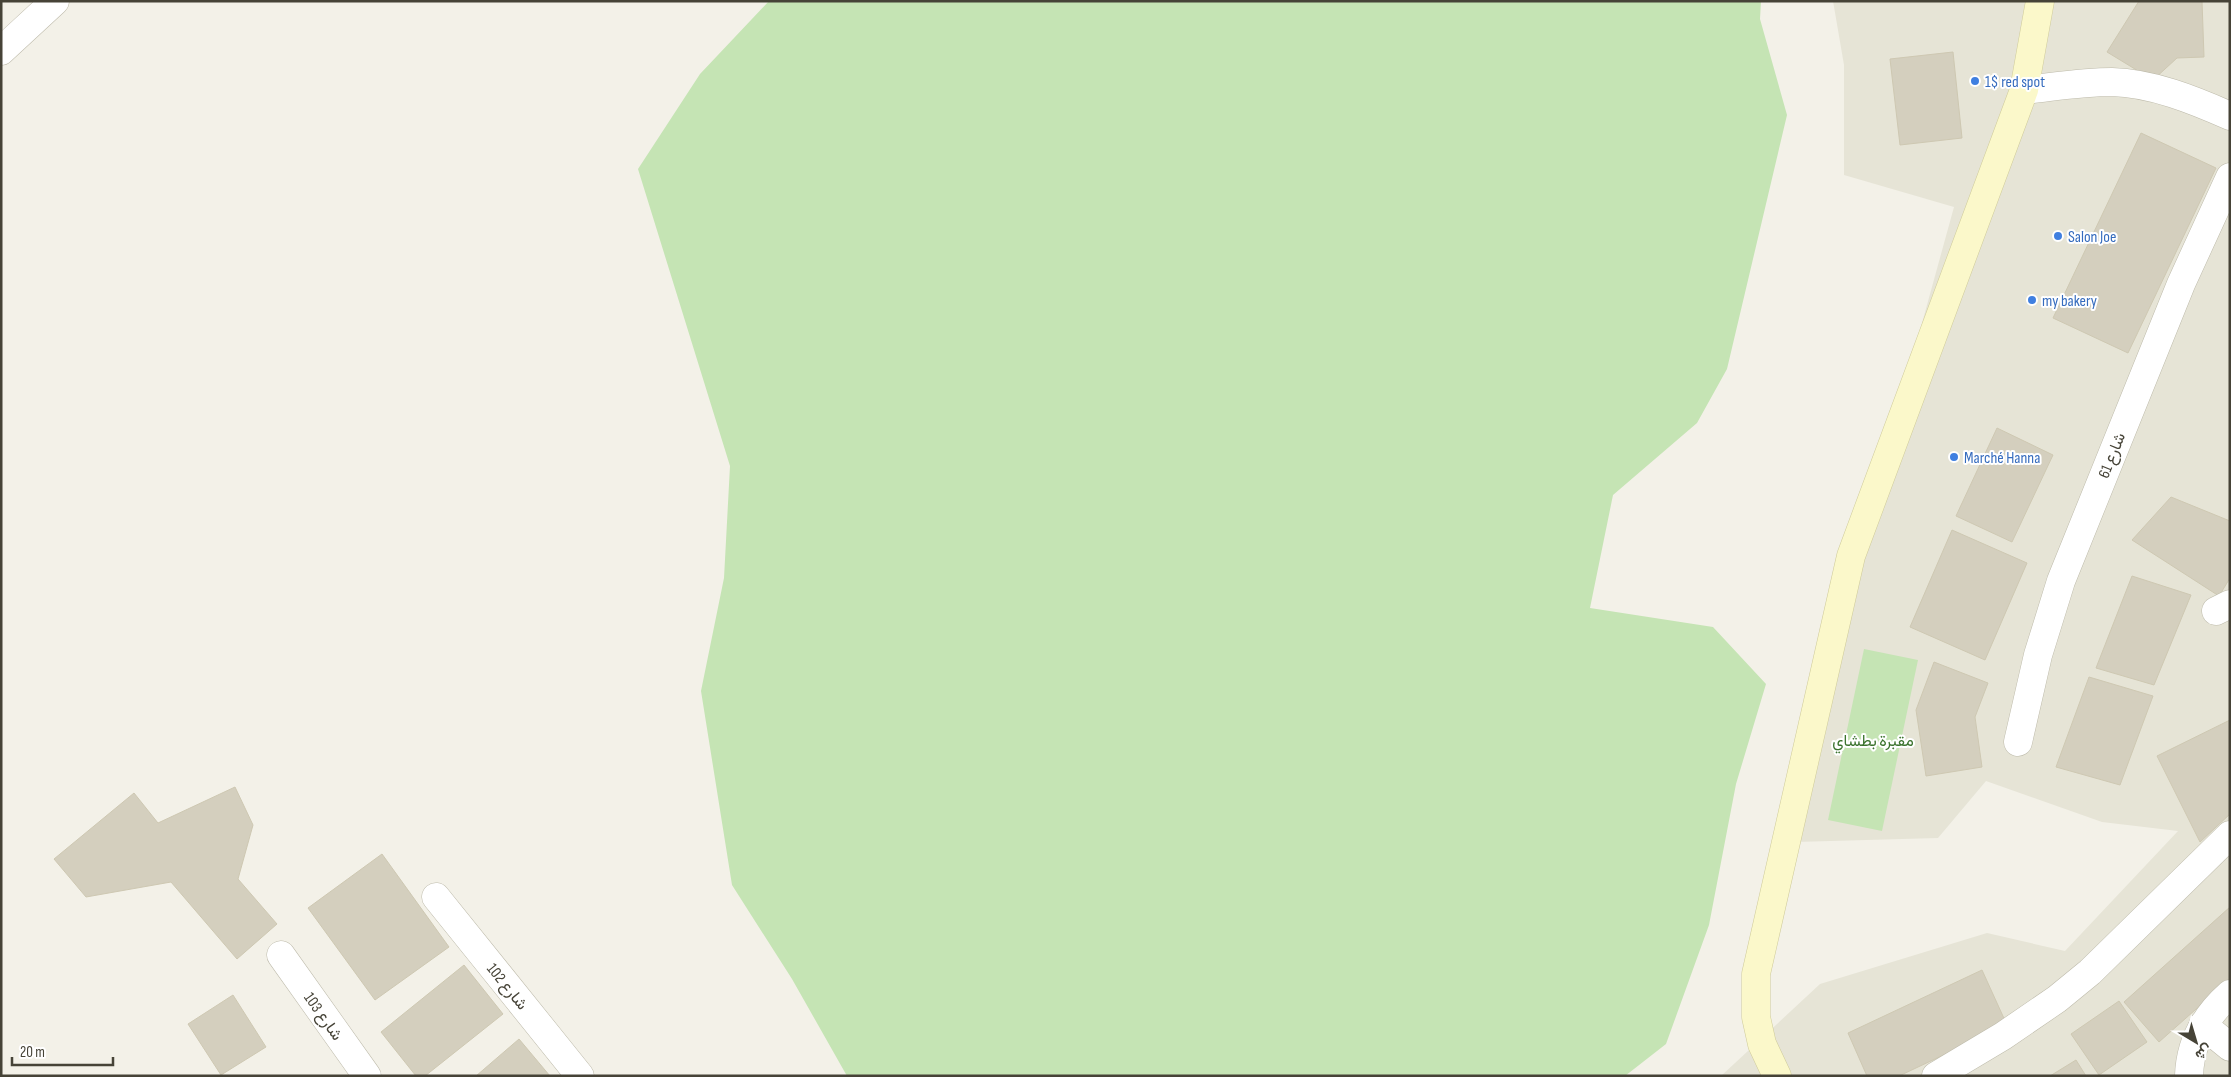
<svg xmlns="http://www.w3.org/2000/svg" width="2231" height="1077" viewBox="0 0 2231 1077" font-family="'Sofia Sans Condensed',Vazirmatn,sans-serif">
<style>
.residential{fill:#e6e4d6}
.green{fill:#c5e4b4}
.building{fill:#d4cfbe;stroke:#cec8b2}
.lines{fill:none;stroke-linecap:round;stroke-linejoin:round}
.minor-casing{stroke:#bebbab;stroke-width:29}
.secondary-casing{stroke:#cfcb9a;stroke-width:29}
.minor{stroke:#fff;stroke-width:28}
.secondary{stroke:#fbf8ca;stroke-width:28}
.shop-dot{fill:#3f7fe0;stroke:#fff;stroke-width:2}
.labels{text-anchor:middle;stroke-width:4;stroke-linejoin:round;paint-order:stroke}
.shop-label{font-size:16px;fill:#366cbe;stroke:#fff;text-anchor:start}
.street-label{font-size:16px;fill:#464337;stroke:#fff}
.park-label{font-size:16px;fill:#3b732e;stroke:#fff}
</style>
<rect width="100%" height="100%" fill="#f3f1e8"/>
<polygon class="residential" points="1833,1 2230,1 2230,1076 1721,1076 1820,984 1987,933 2065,951 2178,831 2102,822 1986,781 1938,838 1795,842 1838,628 1954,207 1844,175 1844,65"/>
<g class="green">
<polygon points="769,1 1761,1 1760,19 1787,115 1727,369 1697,423 1613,495 1590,608 1713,627 1766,684 1736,784 1709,925 1666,1044 1625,1076 847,1076 792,979 732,885 701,691 724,578 730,466 638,169 700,74"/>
<polygon points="1864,649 1918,660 1882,831 1828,820"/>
</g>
<g class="building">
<polygon points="2139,1 2202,1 2204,57 2177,58 2153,80 2107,52"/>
<polygon points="1953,52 1962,138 1900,145 1890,59"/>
<polygon points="2141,133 2216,168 2128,353 2053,318"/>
<polygon points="1997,428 2053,455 2012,542 1956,516"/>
<polygon points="2171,497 2230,521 2230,578 2219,596 2132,540"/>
<polygon points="1952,530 2027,563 1985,660 1910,627"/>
<polygon points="2132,576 2191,595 2154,685 2096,668"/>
<polygon points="1934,662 1988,683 1975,717 1982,767 1926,776 1916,710"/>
<polygon points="2089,677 2153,696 2120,785 2056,767"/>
<polygon points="2230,720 2230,814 2200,842 2157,756"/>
<polygon points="235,787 253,825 238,879 277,924 237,959 171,882 86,897 54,859 134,793 158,823"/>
<polygon points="382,854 449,947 375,1000 308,908"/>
<polygon points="2230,907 2230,979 2159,1042 2124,1002"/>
<polygon points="464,965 503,1014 425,1076 416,1076 381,1032"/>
<polygon points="1982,970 2007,1025 1899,1076 1867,1076 1848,1033"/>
<polygon points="233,995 266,1047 221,1075 188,1024"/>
<polygon points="2119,1001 2147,1042 2099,1075 2071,1034"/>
<polygon points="519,1039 550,1076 476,1076"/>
<polygon points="2076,1060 2086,1076 2050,1076"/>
</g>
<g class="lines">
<defs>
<g id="minor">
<polyline points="1,51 55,1"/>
<path d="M 2024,90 C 2053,87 2082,82 2112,82 C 2152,83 2194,100 2230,116"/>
<polyline points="2216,611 2230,604"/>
<polyline points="2018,742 2038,655 2061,581 2181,284 2230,177"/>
<polyline points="436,897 580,1076"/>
<polyline points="281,955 367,1076"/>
<polyline points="2203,1025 2230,1047"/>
<polyline points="1936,1076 2003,1036 2057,999 2090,972 2230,835"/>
<path d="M 2189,1076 C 2190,1042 2205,1016 2230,994"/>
</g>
<polyline id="secondary" points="1777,1076 1762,1044 1756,1017 1756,974 1851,556 2024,90 2040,1"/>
</defs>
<use href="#minor" class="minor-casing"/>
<use href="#secondary" class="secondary-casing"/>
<use href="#minor" class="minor"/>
<use href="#secondary" class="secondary"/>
</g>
<g class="shop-dot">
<circle cx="1975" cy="81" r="5"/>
<circle cx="2058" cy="236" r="5"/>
<circle cx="2032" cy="300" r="5"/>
<circle cx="1954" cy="457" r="5"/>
</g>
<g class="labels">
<g class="shop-label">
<text x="1985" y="87">1$ red spot</text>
<text x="2068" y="242">Salon Joe</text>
<text x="2042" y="306">my bakery</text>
<text x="1964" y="463">Marché Hanna</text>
</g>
<g class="street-label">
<text transform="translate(2111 455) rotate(-68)" y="6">شارع 61</text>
<text transform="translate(508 986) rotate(51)" y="6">شارع 102</text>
<text transform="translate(324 1016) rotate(55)" y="6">شارع 103</text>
</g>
<g class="park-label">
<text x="1873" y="746">مقبرة بطشاي</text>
</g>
</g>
<rect width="2231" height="1077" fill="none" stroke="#464337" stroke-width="5"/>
<g transform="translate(2196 1042) rotate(142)" stroke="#ffffff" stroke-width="4" paint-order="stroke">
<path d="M0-4L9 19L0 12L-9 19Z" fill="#464337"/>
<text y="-8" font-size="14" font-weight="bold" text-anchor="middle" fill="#464337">ش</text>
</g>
<path d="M12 1057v8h101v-8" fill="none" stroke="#464337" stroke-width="2.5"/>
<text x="20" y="1057" font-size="15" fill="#464337" stroke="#ffffff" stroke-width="4" paint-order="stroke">20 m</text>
</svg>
